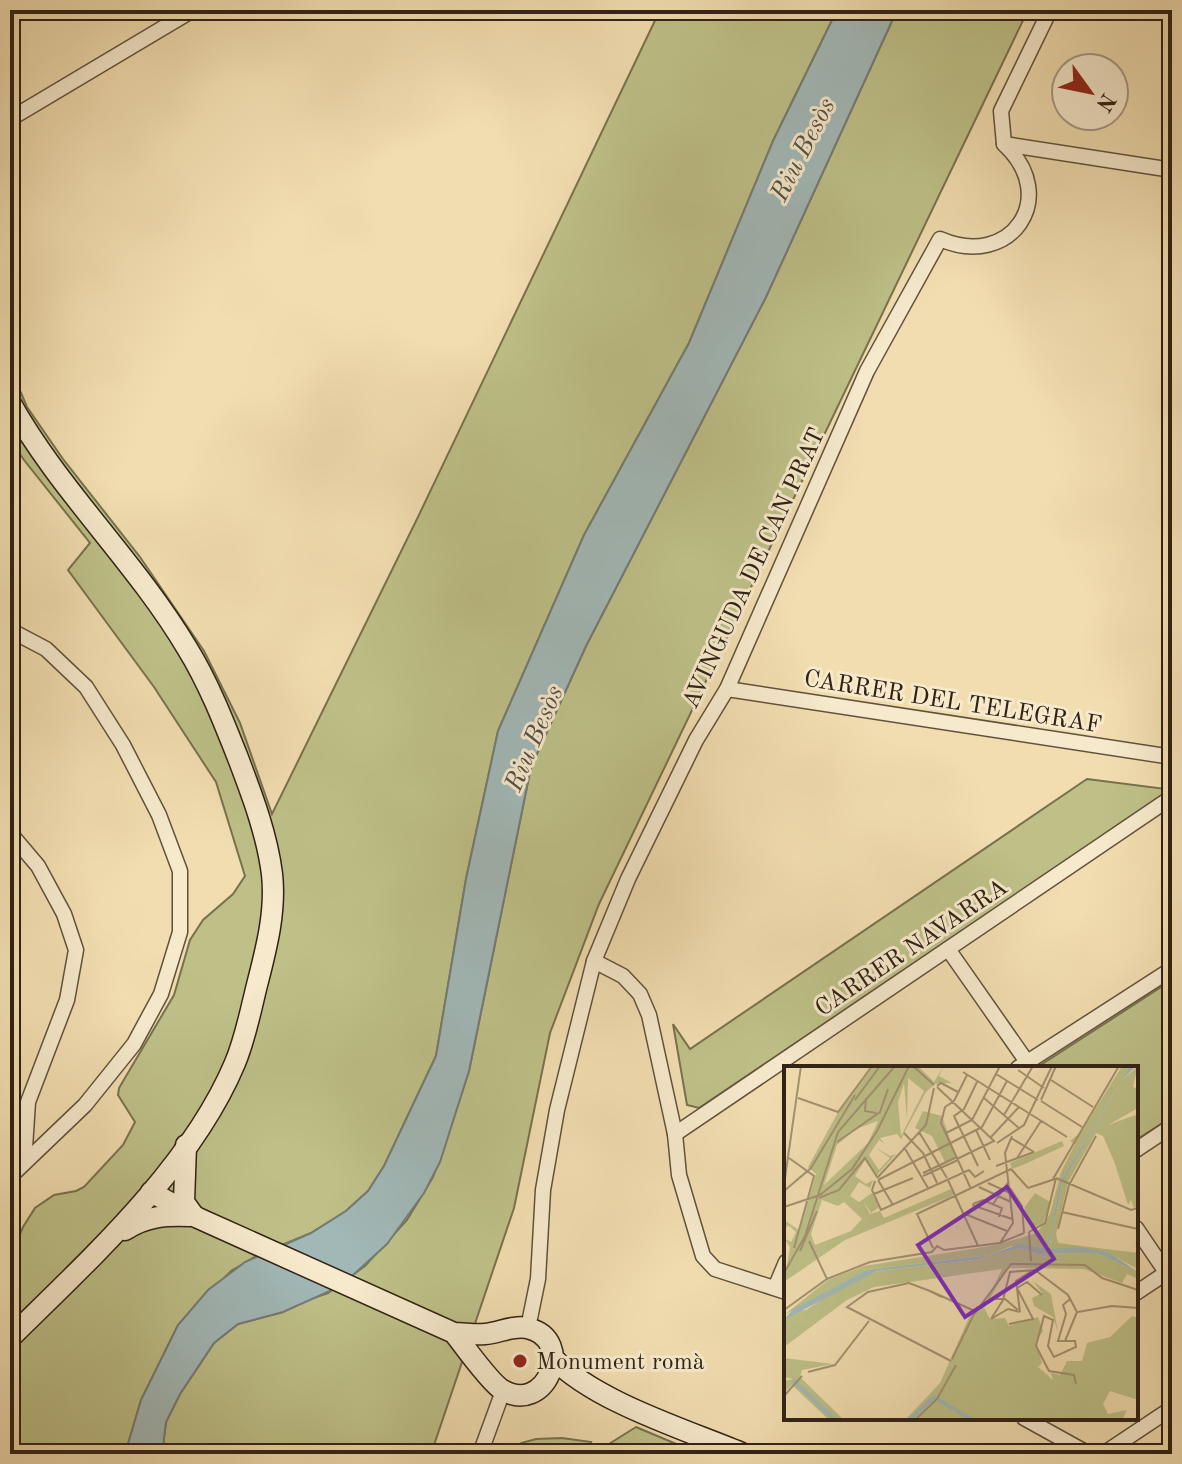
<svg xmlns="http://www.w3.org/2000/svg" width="1182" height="1464" viewBox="0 0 1182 1464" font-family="'Old Standard TT',serif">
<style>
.green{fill:#bec088;stroke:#78714e;stroke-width:2}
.water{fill:#a1b8b7;stroke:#747c76;stroke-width:2}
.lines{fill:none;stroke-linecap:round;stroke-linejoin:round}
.street-casing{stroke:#61513c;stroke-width:17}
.secondary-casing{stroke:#312215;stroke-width:23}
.street{stroke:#f6e9cc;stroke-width:14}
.secondary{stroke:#f6e9cc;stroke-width:20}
.poi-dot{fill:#8f2418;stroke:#f6e9cc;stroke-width:3}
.labels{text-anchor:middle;stroke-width:6;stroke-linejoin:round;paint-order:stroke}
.street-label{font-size:24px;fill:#312215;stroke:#f6e9cc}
.poi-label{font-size:24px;fill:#312215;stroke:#f6e9cc;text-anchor:start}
.water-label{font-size:26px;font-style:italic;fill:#534f46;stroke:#f6e9cc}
.inset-river{fill:none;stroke:#a1b8b7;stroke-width:4}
.inset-road{fill:none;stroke:#a49272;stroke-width:2}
.view{fill:#7b2cbf;fill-opacity:0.15;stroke:#7b2cbf;stroke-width:4}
.inset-edge{fill:none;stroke:#312215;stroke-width:4}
</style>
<rect width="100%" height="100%" fill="#f1ddb0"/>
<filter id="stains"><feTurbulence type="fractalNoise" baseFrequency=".0025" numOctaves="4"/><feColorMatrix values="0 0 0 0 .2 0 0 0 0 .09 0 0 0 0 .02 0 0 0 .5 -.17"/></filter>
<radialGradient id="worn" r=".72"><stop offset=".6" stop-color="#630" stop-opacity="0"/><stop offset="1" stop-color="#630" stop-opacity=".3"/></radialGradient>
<g class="green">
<polygon points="660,10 837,10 773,141 689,343 584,535 498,731 466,879 436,1056 384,1166 368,1191 346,1211 311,1233 258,1255 231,1271 178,1325 141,1400 125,1454 10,1454 10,1258 23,1227 35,1208 54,1195 76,1191 84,1187 123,1145 135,1122 118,1095 119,1088 174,995 190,940 203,920 233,894 245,876 216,782 154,687 68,570 90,543 24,460 10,439 10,367 27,407 63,459 140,557 204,651 240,723 272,814 417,519"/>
<polygon points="897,10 1028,10 599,904 550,1033 514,1208 431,1454 162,1454 166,1422 180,1394 214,1343 238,1324 283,1312 299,1303 328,1293 365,1266 407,1220 433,1177 469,1071 531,767 586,646 766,297"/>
<polygon points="1087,779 1166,789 1164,795 699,1108 687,1105 673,1024 690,1049"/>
<polygon points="1172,980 1172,1117 1136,1140 1136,1068 1036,1068"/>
<polygon points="636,1427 700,1454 593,1454"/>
<polygon points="562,1438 591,1442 583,1454 516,1454 521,1443 536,1439"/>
</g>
<polygon class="water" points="837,10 897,10 766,297 586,646 531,767 469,1071 440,1162 424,1193 387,1244 341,1286 283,1312 238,1324 214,1343 180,1394 166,1422 162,1454 125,1454 141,1400 178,1325 208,1290 245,1262 311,1233 346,1211 368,1191 384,1166 436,1056 466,879 498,731 584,535 689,343 773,141"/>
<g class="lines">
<defs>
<g id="street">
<polyline points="10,119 193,10"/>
<polyline points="1004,144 1172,170"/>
<polyline points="10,436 24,428"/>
<polyline points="10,630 46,649 86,687 123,745 159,815 180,871 180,932 161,994 134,1044 85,1105 15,1172 10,1174"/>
<polyline points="727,689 1172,757"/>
<polyline points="10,833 38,866 64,914 76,950 67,1000 28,1102 24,1163"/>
<polyline points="948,949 1027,1062"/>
<polyline points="594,961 623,976 640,994 649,1015 675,1134 679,1175 703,1256 715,1269 786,1292"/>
<polyline points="1018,1068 1172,969"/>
<polyline points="675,1134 1172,797"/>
<polyline points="1136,1150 1172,1126"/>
<polyline points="1136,1228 1172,1281"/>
<polyline points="775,1288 786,1262"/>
<polyline points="1136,1293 1172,1269"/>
<path d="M 528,1328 L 538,1279 L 543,1190 L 557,1110 L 594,961 L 628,879 L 696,740 L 727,689 L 867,371 L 940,239 C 1011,270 1061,197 1004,144 L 1001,111 L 1050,10"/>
<polyline points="1024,1418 1089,1454"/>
<polyline points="480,1454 503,1391"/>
<polyline points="1103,1454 1172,1408"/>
</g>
<g id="secondary">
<path d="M 10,402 C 59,490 135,561 187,648 C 208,682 223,720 238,758 C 252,795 267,834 272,874 C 276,910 267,946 258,981 C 251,1008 246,1037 235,1063 C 191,1168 90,1259 10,1338"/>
<polyline points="186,1145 184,1202 194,1216"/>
<path d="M 151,1192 L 198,1218 L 454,1333 C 464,1333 475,1335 485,1334 C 499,1333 513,1325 527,1328 C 578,1339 545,1418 501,1389 C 489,1381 464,1346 454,1333"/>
<path d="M 125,1230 C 146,1216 166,1215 190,1216"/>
<path d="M 553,1358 C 595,1402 687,1430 744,1454"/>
</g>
</defs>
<use href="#street" class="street-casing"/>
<use href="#secondary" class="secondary-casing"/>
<use href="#street" class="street"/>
<use href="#secondary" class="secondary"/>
</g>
<circle class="poi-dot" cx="520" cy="1361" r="8"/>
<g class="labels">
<g class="street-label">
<text transform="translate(753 568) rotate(-65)" y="8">AVINGUDA DE CAN PRAT</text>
<text transform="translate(953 701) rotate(9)" y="8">CARRER DEL TELEGRAF</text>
<text transform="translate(911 947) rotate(-34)" y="8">CARRER NAVARRA</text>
</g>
<g class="poi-label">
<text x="536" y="1369">Monument romà</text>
</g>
<g class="water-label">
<text transform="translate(802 149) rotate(-63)" y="9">Riu Besòs</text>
<text transform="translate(533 738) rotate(-67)" y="9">Riu Besòs</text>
</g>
</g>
<g transform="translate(784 1066)">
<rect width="354" height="354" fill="#f1ddb0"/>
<path d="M 89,0 L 134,0 L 150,16 L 160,0 L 155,10 L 168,17 L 151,18 L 142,26 L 117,73 L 113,68 L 96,72 L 101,78 L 95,74 L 85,89 L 95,104 L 106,92 L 91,81 L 106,90 L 112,88 L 92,110 L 81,94 L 71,110 L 82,118 L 89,114 L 86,122 L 75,116 L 66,130 L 75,136 L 88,127 L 95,141 L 87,147 L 79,135 L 86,148 L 96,145 L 100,152 L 167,123 L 170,129 L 61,174 L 0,216 L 6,181 L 0,172 L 7,176 L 12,166 L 4,159 L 0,165 L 0,154 L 15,164 L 32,108 L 24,101 L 53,48 ZM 124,12 L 140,25 L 117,70 L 114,36 L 120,17 L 123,54 ZM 94,55 L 84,77 L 40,119 L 53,79 L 72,63 ZM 38,134 L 54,140 L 60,136 L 78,153 L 67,165 L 31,179 L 27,168 ZM 338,0 L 346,0 L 276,116 L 264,183 L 227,180 L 206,189 L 83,204 L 0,249 L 44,214 L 80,200 L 212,179 L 253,167 L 266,148 L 277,106 L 291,78 L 286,75 L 297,66 ZM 354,0 L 349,21 L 354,23 L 354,42 L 324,59 L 354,48 L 354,140 L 350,142 L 347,134 L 344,139 L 330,95 L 319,70 L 312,67 L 284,116 L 272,168 L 274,177 L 354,187 L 354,203 L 320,185 L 265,184 L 278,118 L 337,15 ZM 139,45 L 158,50 L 172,91 L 161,96 L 148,70 L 131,62 ZM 278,75 L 280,80 L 241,98 L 228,103 L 226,97 ZM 251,127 L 266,136 L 259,157 L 248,162 L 240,142 ZM 236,182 L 254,188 L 312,187 L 354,206 L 354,213 L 343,208 L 338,217 L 300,203 L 224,202 L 200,242 L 206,253 L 221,252 L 225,260 L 254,251 L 259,265 L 252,276 L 258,297 L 254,301 L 269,314 L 267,307 L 276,309 L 283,295 L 298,295 L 303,277 L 326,271 L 348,250 L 354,252 L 354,334 L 326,325 L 319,338 L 324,348 L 343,344 L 338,354 L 121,354 L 156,317 L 187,247 L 201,238 L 218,203 L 90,221 L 63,234 L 0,281 L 0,254 L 8,245 L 22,244 L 63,217 L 94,205 L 190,194 ZM 249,215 L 267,228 L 274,266 L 269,251 L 250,240 L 248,232 L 258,227 ZM 0,292 L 49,298 L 18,304 L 16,311 L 60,354 L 45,354 L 8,319 L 0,327 L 0,315 L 9,313 L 0,311 Z" fill="#bec088" fill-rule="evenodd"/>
<path d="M 346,0 L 352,0 L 337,15 L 278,118 L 265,183 L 296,181 L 324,186 L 354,206 L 312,187 L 254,188 L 236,182 L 190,194 L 93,205 L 0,254 L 9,243 L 83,204 L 206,189 L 235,178 L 264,183 L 276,116 Z" fill="#a1b8b7"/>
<path class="inset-river" d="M 9,314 L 51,354M 125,354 L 150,331 L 188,354"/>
<path class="inset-road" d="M 129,0 L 150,19M 234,4 L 260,22M 179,6 L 283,71M 212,8 L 254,34M 183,9 L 170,35 L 161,41 L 157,57 L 187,123M 267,14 L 309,41M 193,16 L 180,43 L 170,50 L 194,100M 153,20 L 157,17 L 174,26M 153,21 L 210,75 L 173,93M 14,32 L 54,46 L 88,0M 82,32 L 81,45 L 92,47M 200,32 L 236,63M 71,34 L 96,0M 257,34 L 272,0M 257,35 L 298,61M 220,49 L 249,0M 198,61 L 223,15M 192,64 L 206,94M 135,66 L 163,112M 120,67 L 139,87 L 153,117M 162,67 L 188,54 L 216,0M 207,71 L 235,41M 227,72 L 250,86M 53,76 L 96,46 L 104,23M 213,77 L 240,59 L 268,0M 120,81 L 144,122M 5,92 L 30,110 L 10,182M 233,92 L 257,55M 212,100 L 250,86M 227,103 L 244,122M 139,107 L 173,91M 139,110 L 174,94M 93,112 L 142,59 L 150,22M 272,112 L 347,144 L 354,142M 269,113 L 335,0M 94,114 L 198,61M 94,114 L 109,139M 164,114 L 194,180M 91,115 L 88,124 L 97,144 L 185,104 L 191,111 L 200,105M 204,117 L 226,127M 0,119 L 17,0M 195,121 L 227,136M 226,122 L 238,140 L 240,167M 244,122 L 271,113M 0,125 L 27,102 L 71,29M 90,128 L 129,112M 35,132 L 55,124 L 81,92 L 93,111M 189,138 L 199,134 L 218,142 L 215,151M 209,138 L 225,115M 188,139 L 228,153M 0,141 L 36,129 L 68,103 L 93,65 L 125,0M 278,146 L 354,163M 181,148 L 223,165M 274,163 L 285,119 L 312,70M 245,166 L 261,157 L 272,112M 245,166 L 247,195M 25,175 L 43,213M 216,177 L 229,157 L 221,87 L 228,70M 149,182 L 133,148 L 227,103M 16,185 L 33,145M 0,207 L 21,170 L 54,66 L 111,0M 233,222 L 243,216 L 258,229M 146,225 L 125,217 L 84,226 L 63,241 L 167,295M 158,231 L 146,225 L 193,246M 206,233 L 221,233 L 234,244M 286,233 L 279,239 L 282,248 L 274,275 L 291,275 L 292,281 L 270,291 L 264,280 L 269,254 L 260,250 L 252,280 L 265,305 L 290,309 L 292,318M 0,244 L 43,213 L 86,196 L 148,186 L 153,180 L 160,184 L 216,177 L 240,167M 236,246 L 232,215 L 248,205M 294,246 L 328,240 L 354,242M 207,253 L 219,234 L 226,206 L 251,204 L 284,229 L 293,246 L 281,275M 207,253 L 224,243 L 236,246M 225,258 L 249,253 L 233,222M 168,293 L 189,250 L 227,198 L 301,199 L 318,212 L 354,224M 24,306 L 51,299 L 85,255M 0,330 L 18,310M 131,354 L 153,333 L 172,299"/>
<path class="view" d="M 223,121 L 270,193 L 181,251 L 134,179 Z"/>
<rect width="354" height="354" class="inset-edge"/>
</g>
<rect width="1182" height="1464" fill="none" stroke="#f1ddb0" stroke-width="40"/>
<rect x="12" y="12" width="1158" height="1440" fill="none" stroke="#312215" stroke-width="4"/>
<rect x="20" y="20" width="1142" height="1424" fill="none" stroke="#312215" stroke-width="2"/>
<g transform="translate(1090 92) rotate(123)"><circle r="38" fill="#f6e9cc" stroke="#a79983" stroke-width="2"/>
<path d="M0-6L14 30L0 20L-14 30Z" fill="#8f2418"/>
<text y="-12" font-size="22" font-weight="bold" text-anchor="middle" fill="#312215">N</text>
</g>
<rect width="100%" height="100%" filter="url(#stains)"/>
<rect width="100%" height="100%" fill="url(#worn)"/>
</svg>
